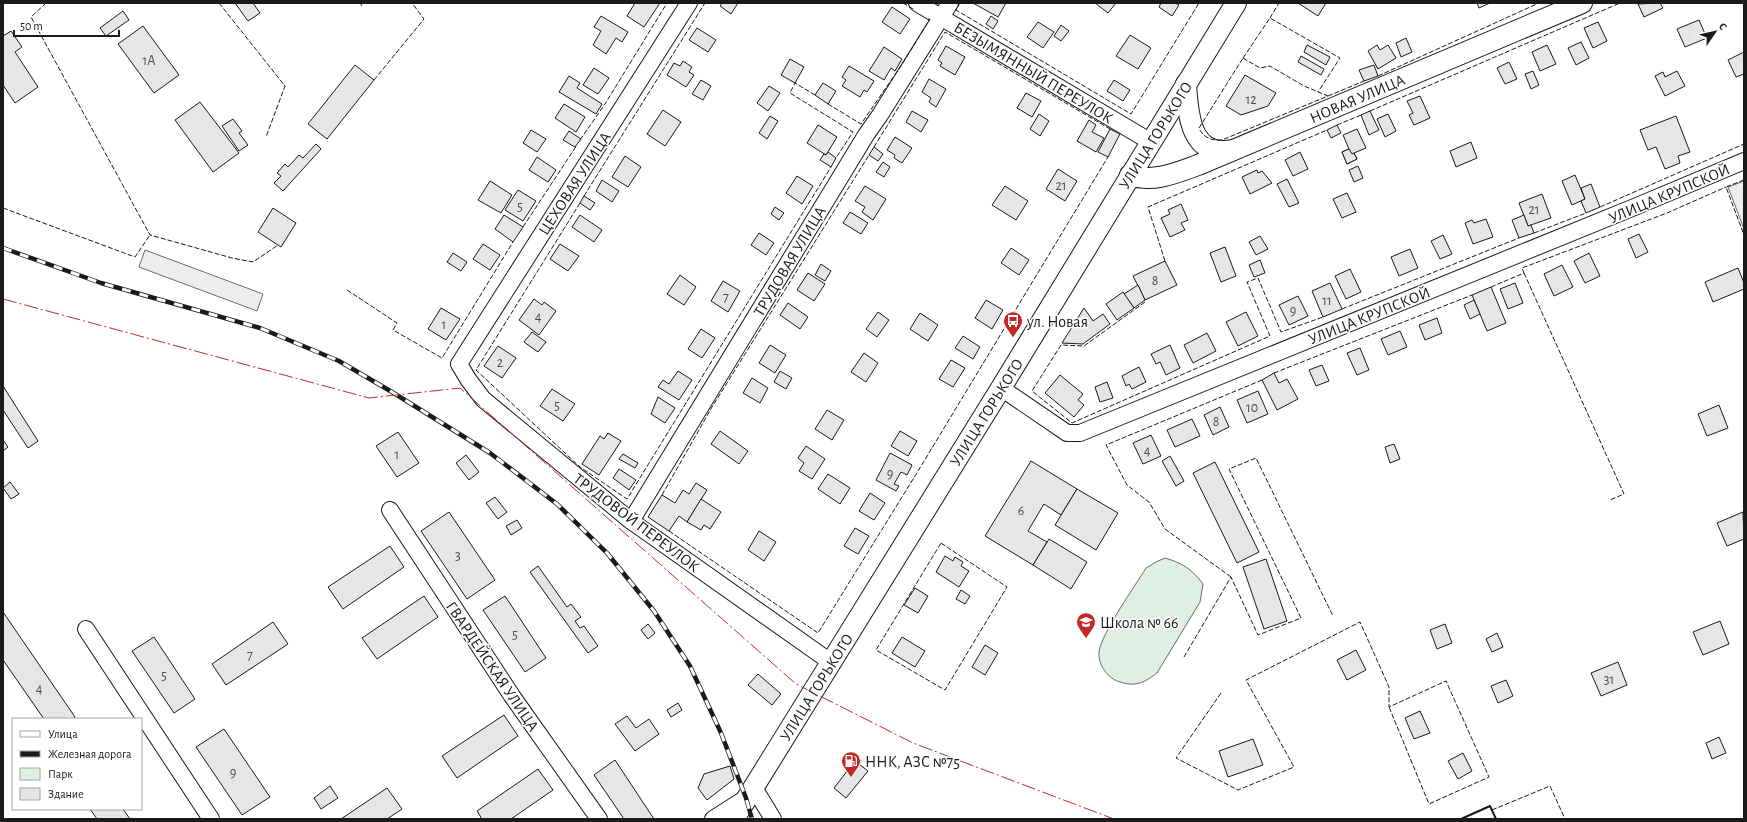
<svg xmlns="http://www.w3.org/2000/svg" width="1747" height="822" viewBox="0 0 1747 822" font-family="'Alegreya Sans',sans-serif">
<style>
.green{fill:#e0efe3;stroke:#6a6a6a}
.parking{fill:#ededed;stroke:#6a6a6a}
.building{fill:#e6e6e6;stroke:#1a1a1a}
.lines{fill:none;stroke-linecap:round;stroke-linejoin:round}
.minor-casing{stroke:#1a1a1a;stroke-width:18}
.major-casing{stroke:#1a1a1a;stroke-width:22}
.minor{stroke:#fff;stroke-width:16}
.major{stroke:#fff;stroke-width:20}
.rail-casing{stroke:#1a1a1a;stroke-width:4.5}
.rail{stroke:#fff;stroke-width:3;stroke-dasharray:9;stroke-linecap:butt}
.fence{stroke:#1a1a1a;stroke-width:1;stroke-dasharray:5 2;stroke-linecap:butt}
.wall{stroke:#1a1a1a;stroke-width:2}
.power{stroke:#c62828;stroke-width:1;stroke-dasharray:14 3 2 3;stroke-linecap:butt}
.labels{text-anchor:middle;stroke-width:3;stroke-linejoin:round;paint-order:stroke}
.number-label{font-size:14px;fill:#4d4d4d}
.street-label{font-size:16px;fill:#1a1a1a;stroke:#fff}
.poi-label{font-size:16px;fill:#1a1a1a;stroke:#fff;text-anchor:start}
</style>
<rect width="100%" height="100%" fill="#fff"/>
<path class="green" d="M 1165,558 C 1182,563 1192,569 1203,584 L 1200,602 L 1157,673 C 1144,683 1135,687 1120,682 C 1108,679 1098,665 1099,652 C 1101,634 1135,586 1146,568 L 1156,562 Z"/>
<g class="parking">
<polygon points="1744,181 1744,229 1728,187"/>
<polygon points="145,250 263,294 257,311 139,267"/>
</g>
<g class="building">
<polygon points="235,3 253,3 260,13 248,21"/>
<polygon points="635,3 660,3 644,27 627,16"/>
<polygon points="722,3 738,3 731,14 720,6"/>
<polygon points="973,3 1006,3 998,17"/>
<polygon points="1095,3 1116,3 1108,13"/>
<polygon points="1161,3 1175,3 1179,5 1172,16 1159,7"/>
<polygon points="1298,3 1326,3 1318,16"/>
<polygon points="1477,3 1490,3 1479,8"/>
<polygon points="1660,3 1663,8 1644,17 1638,4"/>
<polygon points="892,7 910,19 900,34 882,22"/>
<polygon points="123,11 129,20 106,36 100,28"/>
<polygon points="601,16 628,32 622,42 616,38 606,54 593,45 601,31 594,27"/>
<polygon points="991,16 998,21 993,29 986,24"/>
<polygon points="1699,20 1707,38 1685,47 1677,29"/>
<polygon points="1038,22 1054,32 1043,48 1027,37"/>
<polygon points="1598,22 1607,41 1593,48 1584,28"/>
<polygon points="1061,25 1069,31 1061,41 1054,36"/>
<polygon points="143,26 179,75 154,93 118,44"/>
<polygon points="697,28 716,40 708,52 689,40"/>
<polygon points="11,31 22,47 15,52 38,87 15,103 3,85 3,36"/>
<polygon points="1130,35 1151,48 1138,69 1116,56"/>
<polygon points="1406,38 1412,52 1401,57 1396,43"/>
<polygon points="1581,42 1589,58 1576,65 1568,48"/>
<polygon points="1307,45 1330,57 1326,65 1304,52"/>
<polygon points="1377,45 1380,50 1388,45 1396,58 1378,69 1368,51"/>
<polygon points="1547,45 1556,64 1540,71 1532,52"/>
<polygon points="946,46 965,57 955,75 940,66 942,63 938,60"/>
<polygon points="884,47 902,59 895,71 891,68 884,80 869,71"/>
<polygon points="1744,52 1744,74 1736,77 1728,60"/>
<polygon points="1301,56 1324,69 1321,75 1298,62"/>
<polygon points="790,59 804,67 795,83 781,75"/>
<polygon points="683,61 692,67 689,72 694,75 686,87 667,75 674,63 680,66"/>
<polygon points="1509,62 1517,79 1505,84 1497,68"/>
<polygon points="355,65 374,80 327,139 308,124"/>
<polygon points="1374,65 1378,76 1364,81 1359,70"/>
<polygon points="849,66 874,81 867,92 864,90 860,97 842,86 846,80 842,77"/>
<polygon points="594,68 609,78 598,94 583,85"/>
<polygon points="1533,71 1539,85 1531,89 1525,74"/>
<polygon points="1677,71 1685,86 1665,96 1655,76 1663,72 1665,77"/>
<polygon points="1245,75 1276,93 1268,106 1241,115 1226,106"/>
<polygon points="569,76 580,83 577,88 602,104 596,114 559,92"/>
<polygon points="929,79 946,89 936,107 929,102 931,98 922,92"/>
<polygon points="701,80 711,86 703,100 692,94"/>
<polygon points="1114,80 1130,90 1123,101 1107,91"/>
<polygon points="823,83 836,91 828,104 815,95"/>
<polygon points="769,86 780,93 768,111 757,103"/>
<polygon points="1026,93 1041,101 1032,117 1017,108"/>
<polygon points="1420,96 1430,118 1414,125 1409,115 1413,113 1407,101"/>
<polygon points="200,102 239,153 213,172 175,120"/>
<polygon points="564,104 585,117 576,132 555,118"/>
<polygon points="663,110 681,122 665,146 647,134"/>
<polygon points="912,111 928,120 921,132 906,122"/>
<polygon points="1370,111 1379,130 1369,135 1361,115"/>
<polygon points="1039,114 1049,121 1040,136 1030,129"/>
<polygon points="1388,114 1396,131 1385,137 1377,119"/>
<polygon points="770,116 778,121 767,139 759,133"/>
<polygon points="1676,116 1690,152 1678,156 1680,163 1665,169 1656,147 1648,150 1640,130"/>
<polygon points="233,119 242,131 239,133 248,145 239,151 222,126"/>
<polygon points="1089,120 1096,125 1092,132 1104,138 1096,152 1077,141"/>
<polygon points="818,125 837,137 826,155 807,143"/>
<polygon points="1337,125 1341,133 1331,138 1327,130"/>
<polygon points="1110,129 1120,134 1108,157 1098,152"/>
<polygon points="1357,129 1366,148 1354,153 1357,159 1347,164 1342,152 1349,149 1343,135"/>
<polygon points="531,130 546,139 537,152 523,143"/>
<polygon points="569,131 581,139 575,147 563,140"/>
<polygon points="895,137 912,148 902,163 894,158 895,155 887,150"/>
<polygon points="1471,142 1477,158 1456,167 1450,151"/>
<polygon points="316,144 321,149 283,191 274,183 281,176 277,173 285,164 288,167 299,155 303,158"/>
<polygon points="874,147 883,154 878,161 869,155"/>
<polygon points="1349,149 1352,154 1354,153 1357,159 1347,164 1342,152"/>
<polygon points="828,152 836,158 831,167 820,160 824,154 826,155"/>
<polygon points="1300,152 1308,169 1293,176 1285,160"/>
<polygon points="625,156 641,167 628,187 612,177"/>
<polygon points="537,157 556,170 548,182 529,170"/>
<polygon points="883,162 890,167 884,177 876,172"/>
<polygon points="1358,166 1363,178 1354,182 1349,170"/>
<polygon points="1058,169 1077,181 1065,201 1046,189"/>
<polygon points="1257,170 1258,173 1262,171 1272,183 1250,194 1242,177"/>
<polygon points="1575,175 1585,199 1572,205 1562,181"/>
<polygon points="797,176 813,186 802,204 786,193"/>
<polygon points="1287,179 1299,203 1289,207 1277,184"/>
<polygon points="602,180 619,191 612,202 596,191"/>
<polygon points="490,181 512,195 501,213 478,200"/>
<polygon points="1591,184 1600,207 1586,213 1581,201 1585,199 1581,188"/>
<polygon points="865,186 886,199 873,220 862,212 865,207 855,201"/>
<polygon points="1005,186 1028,201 1016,220 992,205"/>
<polygon points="518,190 536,201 523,221 505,210"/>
<polygon points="1347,193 1356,212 1342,218 1333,199"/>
<polygon points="1542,194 1551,218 1528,226 1519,203"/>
<polygon points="584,196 595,203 590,210 580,203"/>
<polygon points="1181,204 1188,220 1181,223 1185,230 1170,237 1161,218 1170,214 1168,210"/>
<polygon points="775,207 784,213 779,220 771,214"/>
<polygon points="273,208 296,223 281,247 258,232"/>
<polygon points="850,212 868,223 861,234 843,223"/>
<polygon points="504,215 523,227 513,242 495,229"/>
<polygon points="580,215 602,230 594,242 572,227"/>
<polygon points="1524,215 1528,226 1531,225 1534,233 1519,238 1512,220"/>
<polygon points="1486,219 1493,237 1473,244 1465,223 1472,220 1474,223"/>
<polygon points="759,233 774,243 766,255 751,245"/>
<polygon points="1639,234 1648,252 1636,258 1628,239"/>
<polygon points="1443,235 1452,254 1440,259 1431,241"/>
<polygon points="1260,236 1268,249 1256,255 1249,242"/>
<polygon points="483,244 500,255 490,270 473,259"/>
<polygon points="560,244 579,256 568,271 550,259"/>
<polygon points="1225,247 1236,276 1221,282 1210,253"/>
<polygon points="1011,248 1029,260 1019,275 1001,263"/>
<polygon points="1410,249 1418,268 1399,276 1391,257"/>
<polygon points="453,253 467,262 461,271 447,262"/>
<polygon points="1589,253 1600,276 1585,283 1574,261"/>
<polygon points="1260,260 1265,273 1254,277 1249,265"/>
<polygon points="1165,261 1177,285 1145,300 1133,276"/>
<polygon points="821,264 831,271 825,281 815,275"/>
<polygon points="1562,265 1573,287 1554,296 1544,274"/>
<polygon points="1738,268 1744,283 1744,289 1713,302 1705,282"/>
<polygon points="1350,269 1361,292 1346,299 1335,276"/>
<polygon points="808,273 825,284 814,301 797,290"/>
<polygon points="680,275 696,287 684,305 667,294"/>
<polygon points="723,281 740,291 728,312 711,301"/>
<polygon points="1330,283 1342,309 1323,317 1312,291"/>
<polygon points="1515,283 1523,303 1508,309 1500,289"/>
<polygon points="1138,285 1145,300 1134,308 1124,294"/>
<polygon points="1491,287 1506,323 1487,331 1472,295"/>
<polygon points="1123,292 1134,308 1117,320 1106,304"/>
<polygon points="1298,296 1308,316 1289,325 1279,305"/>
<polygon points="534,299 542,305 544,302 556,311 539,335 519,320"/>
<polygon points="986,300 1003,310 992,329 975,318"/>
<polygon points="1474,300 1480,314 1470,319 1464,305"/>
<polygon points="788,303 808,317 800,329 780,315"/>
<polygon points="441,308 460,319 446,340 428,329"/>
<polygon points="1084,308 1093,321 1103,314 1110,324 1083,344 1062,343"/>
<polygon points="878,312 889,320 877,337 866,329"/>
<polygon points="1246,312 1258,336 1238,346 1226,322"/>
<polygon points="920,313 938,325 928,341 910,329"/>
<polygon points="1437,318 1442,333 1425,340 1419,325"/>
<polygon points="701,329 715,338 702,358 688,349"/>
<polygon points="1400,331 1407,347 1388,355 1381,339"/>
<polygon points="532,332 546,342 538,352 524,342"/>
<polygon points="1207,333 1216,351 1193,363 1184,345"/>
<polygon points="963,336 980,347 973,359 955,348"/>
<polygon points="770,345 786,355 775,373 759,363"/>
<polygon points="1170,345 1180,368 1166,375 1160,362 1156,364 1151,354"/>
<polygon points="498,346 516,358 502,378 484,366"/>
<polygon points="1360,348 1369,370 1357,375 1347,353"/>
<polygon points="864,353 878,363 866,382 851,372"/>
<polygon points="951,360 965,368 953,387 939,379"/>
<polygon points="1322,365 1329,381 1316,386 1309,370"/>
<polygon points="1139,367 1146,382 1132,389 1129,384 1126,386 1122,376"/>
<polygon points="678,371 692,380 679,400 658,387 663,380 669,384"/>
<polygon points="780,371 792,378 786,389 774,382"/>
<polygon points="1274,373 1279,383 1287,379 1298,399 1277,410 1262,380"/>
<polygon points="1060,375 1083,394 1078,400 1084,405 1074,417 1045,393"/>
<polygon points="752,378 768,388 760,403 743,393"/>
<polygon points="1107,382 1113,398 1100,402 1095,387"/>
<polygon points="3,386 38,441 28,448 3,410"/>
<polygon points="552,389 575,404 563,421 540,406"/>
<polygon points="1258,391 1268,414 1247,423 1237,400"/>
<polygon points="658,397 675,408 665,423 651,414"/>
<polygon points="1719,405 1728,428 1707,436 1698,414"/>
<polygon points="1220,407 1229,427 1213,435 1204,415"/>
<polygon points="827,410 844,420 832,440 815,429"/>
<polygon points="1192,419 1200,436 1175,447 1167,430"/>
<polygon points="720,431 748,451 739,464 711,444"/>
<polygon points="900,431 917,441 908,456 891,446"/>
<polygon points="398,432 419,463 397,477 376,446"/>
<polygon points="608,433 621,441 599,475 582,464 600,436 604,439"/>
<polygon points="1151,435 1161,456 1143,464 1133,443"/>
<polygon points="3,440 8,447 3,451"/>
<polygon points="1394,444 1400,459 1390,463 1385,447"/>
<polygon points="806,446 825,459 812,479 799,471 804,463 798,458"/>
<polygon points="890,453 912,465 907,475 901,472 894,484 899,486 896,491 876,480"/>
<polygon points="623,454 638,463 635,468 619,459"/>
<polygon points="466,455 479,472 469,480 456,463"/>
<polygon points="1170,456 1184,481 1176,486 1162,461"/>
<polygon points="1031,461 1077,489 1061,515 1044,504 1028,531 1047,542 1033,565 985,536"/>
<polygon points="1215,462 1259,552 1237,563 1193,473"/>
<polygon points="619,469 636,480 629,490 613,478"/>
<polygon points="828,474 850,488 840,504 818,489"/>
<polygon points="10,482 19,494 11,499 3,488"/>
<polygon points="696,483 707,490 687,522 679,516 669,531 648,517 662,495 675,503 683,490 689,494"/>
<polygon points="1077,489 1118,513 1096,550 1055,525"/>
<polygon points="870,493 885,503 874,520 859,511"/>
<polygon points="495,497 507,512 498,519 486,503"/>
<polygon points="701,499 721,512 710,529 704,525 701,530 687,522"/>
<polygon points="449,512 495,580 467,599 421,531"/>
<polygon points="1743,512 1744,539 1727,546 1717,523"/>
<polygon points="517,520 522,528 511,535 506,526"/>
<polygon points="855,528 869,536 858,554 844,546"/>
<polygon points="759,531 776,542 764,561 748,550"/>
<polygon points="1049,539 1087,562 1071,589 1033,565"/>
<polygon points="390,546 404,567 343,609 328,587"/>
<polygon points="945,556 953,561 955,557 963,562 961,566 969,571 959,587 936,572"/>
<polygon points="1266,559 1287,621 1264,629 1243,567"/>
<polygon points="538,566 567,607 571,604 581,617 575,621 580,628 584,626 598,646 588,653 530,572"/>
<polygon points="915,588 928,596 918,613 904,605"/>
<polygon points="961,590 970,596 965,604 956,599"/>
<polygon points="424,596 438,617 377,659 362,638"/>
<polygon points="505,596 546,658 525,672 483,610"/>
<polygon points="3,612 75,717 73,719 44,719 3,660"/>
<polygon points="1720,621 1729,644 1703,655 1693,632"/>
<polygon points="273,622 288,644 226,685 212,664"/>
<polygon points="648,624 655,633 648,639 641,630"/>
<polygon points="1445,624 1452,643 1437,649 1430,630"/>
<polygon points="1497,633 1503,647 1492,652 1486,639"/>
<polygon points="154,637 195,699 174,713 132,651"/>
<polygon points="902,637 925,651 915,667 892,653"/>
<polygon points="985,645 998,653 985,675 972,667"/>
<polygon points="1356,650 1366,670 1347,680 1337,660"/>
<polygon points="1618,662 1627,685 1601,696 1591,673"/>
<polygon points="758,674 781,694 772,705 748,685"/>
<polygon points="1506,680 1513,696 1498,703 1491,686"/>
<polygon points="678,703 682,710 671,717 667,710"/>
<polygon points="1420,711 1430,733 1414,739 1405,718"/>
<polygon points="504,715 518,736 457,778 442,756"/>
<polygon points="627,716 636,728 649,719 659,734 635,751 615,724"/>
<polygon points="224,729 270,797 242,815 196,747"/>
<polygon points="1719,737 1726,753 1712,759 1706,743"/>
<polygon points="1253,739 1263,765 1228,777 1219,751"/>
<polygon points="1463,753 1472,771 1458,779 1448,761"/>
<polygon points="615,760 654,819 624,819 594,775"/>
<polygon points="855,761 868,771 846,798 834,788"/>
<polygon points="730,766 734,779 707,800 698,788 704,774"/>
<polygon points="538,769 553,790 511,819 482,819 477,811"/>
<polygon points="330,786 338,798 321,809 314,798"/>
<polygon points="387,788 402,809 387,819 341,819"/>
<polygon points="90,809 123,809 130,819 97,819"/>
</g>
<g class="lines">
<defs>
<g id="minor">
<polyline points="689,3 459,364 468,379 483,399 631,521 832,663"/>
<polyline points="917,3 1151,142"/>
<polyline points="1001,388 1067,433 1080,433 1637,206 1744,161"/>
<polyline points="390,510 512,696 599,819"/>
<polyline points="631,521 866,135 880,115 950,3"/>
<polyline points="86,629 211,819"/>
<polyline points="753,786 773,819"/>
<polyline points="713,819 746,798"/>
</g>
<g id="major">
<path d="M 1186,84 C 1188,114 1190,158 1233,150"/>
<path d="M 1130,175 C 1153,183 1176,173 1198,165 L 1582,3"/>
<polyline points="734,819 1001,388 1236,3"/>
</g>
</defs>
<use href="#minor" class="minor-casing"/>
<use href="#major" class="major-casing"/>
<use href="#minor" class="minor"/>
<use href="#major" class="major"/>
<defs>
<polyline id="rail" points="3,248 101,283 260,328 339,361 392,392 490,453 557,504 607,553 654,611 690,666 721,733 746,798 752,819"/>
</defs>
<use href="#rail" class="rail-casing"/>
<use href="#rail" class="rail"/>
<g class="fence">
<polyline points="46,3 31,17 150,235 232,258 253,262 278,245"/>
<polyline points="219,3 285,86 266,137"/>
<polyline points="360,3 362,6"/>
<polyline points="903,3 913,9"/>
<polyline points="960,3 956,10 1131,114 1199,3"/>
<polyline points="1270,18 1279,3"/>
<path d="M 1243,58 L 1260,68 L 1270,66 L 1304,86 L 1328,96 L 1222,140 C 1213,141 1203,138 1199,128 Z"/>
<polyline points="1243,58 1270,18 1340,58 1318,92"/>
<polyline points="1378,76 1539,3"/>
<polyline points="374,80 424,19 412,3"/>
<polyline points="815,95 795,83 790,93 853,132 836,158"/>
<polyline points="1328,96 1364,81"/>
<polyline points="828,104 861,124 903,63 930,19 928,19"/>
<polyline points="1370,111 1620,3"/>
<polyline points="1337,125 1361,115"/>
<polyline points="580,140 605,104 667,3"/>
<polyline points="874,147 945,32 1110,129"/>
<polyline points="1744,180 1726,187 1744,235"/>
<polyline points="584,196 705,3"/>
<polyline points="580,203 476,370 580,467 627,499 831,167"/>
<polyline points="1600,207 1744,144"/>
<polyline points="3,208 135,257 150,235"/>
<polyline points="523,227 577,145"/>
<polyline points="1534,233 1586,213"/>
<polyline points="1165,261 1148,207 1327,130"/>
<polyline points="1524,273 1624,494 1610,500"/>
<polyline points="1491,287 1524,273 1522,268 1667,213 1726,187"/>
<polyline points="347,290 397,323 393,330 442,358 513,242"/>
<polyline points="1145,302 1084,346 1061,345 1032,391 1072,423 1270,336 1247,282 1258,278 1281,332 1323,317"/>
<polyline points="1342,309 1519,238"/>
<polyline points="1274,373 1472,295"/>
<polyline points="662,495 712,407 869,155"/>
<polyline points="669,531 818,633 915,476 1108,157"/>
<polygon points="941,543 1007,587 945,690 876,650"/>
<polyline points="1231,577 1165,529 1149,502 1127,485 1106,445 1262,380"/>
<polyline points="1184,657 1231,577 1258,635 1301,618 1229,469 1256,458 1333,616"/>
<polyline points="1221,693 1176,758 1238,790 1294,767 1246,680 1360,622 1389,687 1389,707 1446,681 1489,777 1429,804 1389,707"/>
<polyline points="1492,810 1550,786 1565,819"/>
</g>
<polyline class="wall" points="1461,819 1490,806 1496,819"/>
<polyline class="power" points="3,299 369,398 460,388 796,684 913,743 1114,819"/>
</g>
<defs>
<symbol id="bus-pin" viewBox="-11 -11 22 30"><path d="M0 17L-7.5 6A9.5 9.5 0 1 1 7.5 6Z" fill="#c62828" stroke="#fff"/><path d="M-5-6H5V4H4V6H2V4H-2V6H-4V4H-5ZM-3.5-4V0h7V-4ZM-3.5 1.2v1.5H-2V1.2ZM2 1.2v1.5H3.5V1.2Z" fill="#fff"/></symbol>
<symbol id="school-pin" viewBox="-11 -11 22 30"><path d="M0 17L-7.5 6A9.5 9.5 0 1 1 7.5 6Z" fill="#c62828" stroke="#fff"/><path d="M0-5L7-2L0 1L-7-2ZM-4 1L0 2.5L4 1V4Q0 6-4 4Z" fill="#fff"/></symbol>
<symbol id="fuel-pin" viewBox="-11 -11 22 30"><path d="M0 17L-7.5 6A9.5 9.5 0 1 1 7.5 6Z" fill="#c62828" stroke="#fff"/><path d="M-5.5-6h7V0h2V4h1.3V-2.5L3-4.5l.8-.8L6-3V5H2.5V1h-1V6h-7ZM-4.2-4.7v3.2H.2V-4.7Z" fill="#fff"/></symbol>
</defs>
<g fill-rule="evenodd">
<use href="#bus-pin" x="1002" y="310" width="22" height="30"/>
<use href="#school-pin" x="1075" y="611" width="22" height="30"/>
<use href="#fuel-pin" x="840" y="750" width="22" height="30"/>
</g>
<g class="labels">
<g class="number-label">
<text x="149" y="65">1А</text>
<text x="1251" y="104">12</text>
<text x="1061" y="190">21</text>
<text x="520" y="211">5</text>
<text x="1534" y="214">21</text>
<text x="1155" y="285">8</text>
<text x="726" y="301">7</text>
<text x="1327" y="305">11</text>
<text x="1293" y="315">9</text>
<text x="538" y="321">4</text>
<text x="444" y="329">1</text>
<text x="500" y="367">2</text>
<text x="557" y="410">5</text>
<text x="1252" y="412">10</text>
<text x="1216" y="426">8</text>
<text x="1147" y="455">4</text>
<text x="397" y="459">1</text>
<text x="890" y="478">9</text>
<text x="1021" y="515">6</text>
<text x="458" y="560">3</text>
<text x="515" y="639">5</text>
<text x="250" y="659">7</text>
<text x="164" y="680">5</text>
<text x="1609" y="684">31</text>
<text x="39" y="693">4</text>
<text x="233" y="777">9</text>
</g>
<g class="street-label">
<text transform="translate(1034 72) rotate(31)" y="6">БЕЗЫМЯННЫЙ ПЕРЕУЛОК</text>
<text transform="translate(1357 98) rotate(-23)" y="6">НОВАЯ УЛИЦА</text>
<text transform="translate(1155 135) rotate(-58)" y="6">УЛИЦА ГОРЬКОГО</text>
<text transform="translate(574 183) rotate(-57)" y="6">ЦЕХОВАЯ УЛИЦА</text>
<text transform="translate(1669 193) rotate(-23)" y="6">УЛИЦА КРУПСКОЙ</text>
<text transform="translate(789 261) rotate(-59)" y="6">ТРУДОВАЯ УЛИЦА</text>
<text transform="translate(1369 315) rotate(-22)" y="6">УЛИЦА КРУПСКОЙ</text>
<text transform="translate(986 412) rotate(-58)" y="6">УЛИЦА ГОРЬКОГО</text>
<text transform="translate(637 522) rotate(37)" y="6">ТРУДОВОЙ ПЕРЕУЛОК</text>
<text transform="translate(493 666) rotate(56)" y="6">ГВАРДЕЙСКАЯ УЛИЦА</text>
<text transform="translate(816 687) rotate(-58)" y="6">УЛИЦА ГОРЬКОГО</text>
</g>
<g class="poi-label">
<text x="1027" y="327">ул. Новая</text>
<text x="1100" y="628">Школа № 66</text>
<text x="865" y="767">ННК, АЗС №75</text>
</g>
</g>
<rect width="1747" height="822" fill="none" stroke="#1a1a1a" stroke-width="8"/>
<rect x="12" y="718" width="130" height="92" fill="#ffffff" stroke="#a3a3a3"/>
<rect x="20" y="731" width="20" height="6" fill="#ffffff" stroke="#a3a3a3"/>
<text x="48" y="738" font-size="12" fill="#1a1a1a">Улица</text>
<rect x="20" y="751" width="20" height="6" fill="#1a1a1a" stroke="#a3a3a3"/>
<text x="48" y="758" font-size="12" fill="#1a1a1a">Железная дорога</text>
<rect x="20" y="768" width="20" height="12" fill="#e0efe3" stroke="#a3a3a3"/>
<text x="48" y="778" font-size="12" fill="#1a1a1a">Парк</text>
<rect x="20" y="788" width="20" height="12" fill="#e6e6e6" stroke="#a3a3a3"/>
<text x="48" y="798" font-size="12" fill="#1a1a1a">Здание</text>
<g transform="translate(1715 32) rotate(56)" stroke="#ffffff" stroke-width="3" paint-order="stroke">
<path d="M0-3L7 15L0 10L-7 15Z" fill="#1a1a1a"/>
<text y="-6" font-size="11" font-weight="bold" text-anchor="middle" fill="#1a1a1a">С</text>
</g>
<path d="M14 30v6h105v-6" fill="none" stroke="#1a1a1a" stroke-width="2"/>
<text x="20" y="30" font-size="12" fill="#1a1a1a" stroke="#ffffff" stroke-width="3" paint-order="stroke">50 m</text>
</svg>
